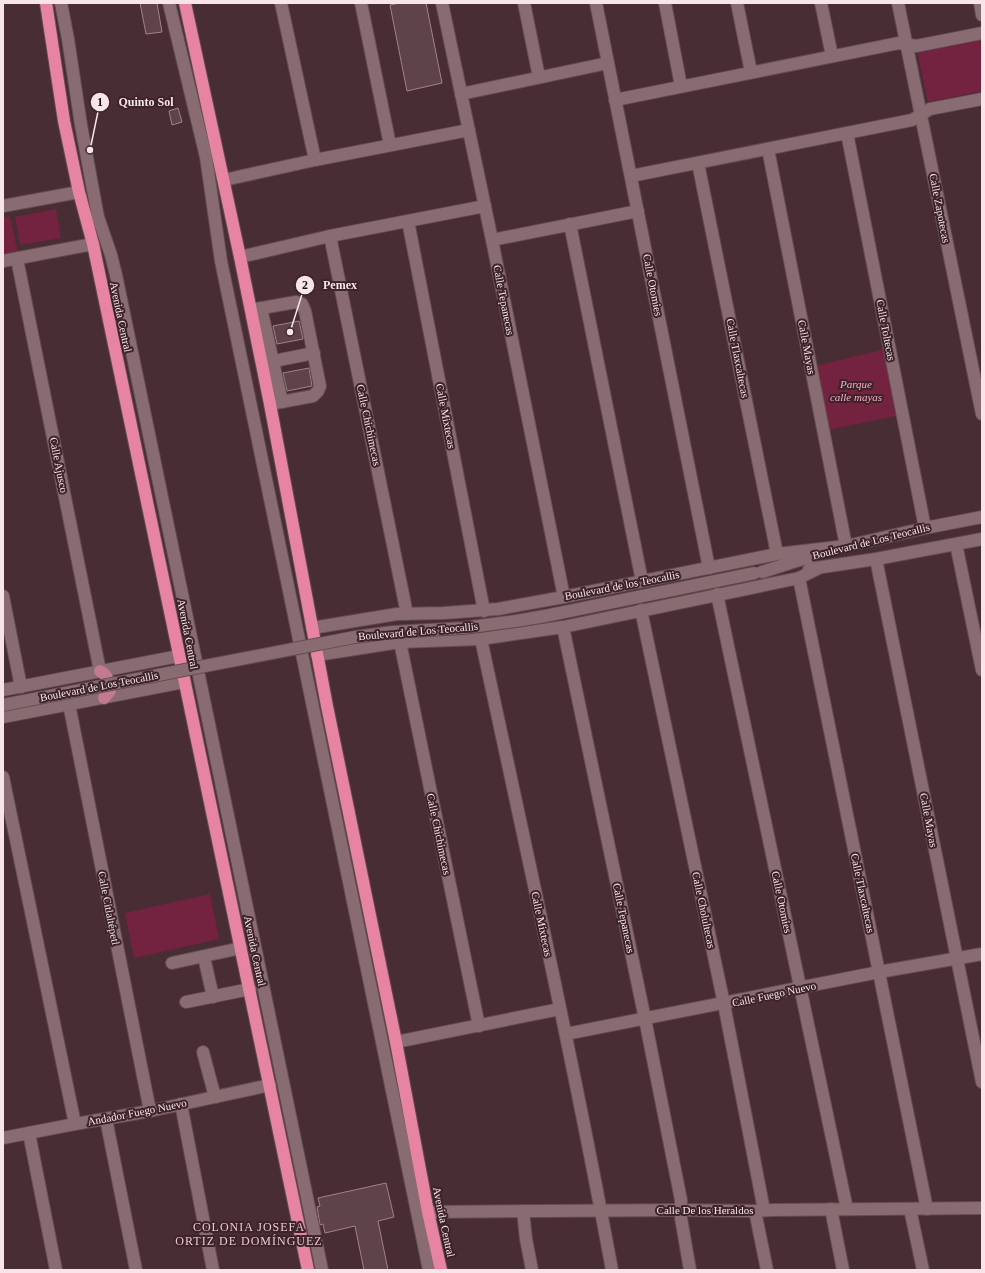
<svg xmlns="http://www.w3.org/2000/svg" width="985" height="1273" viewBox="0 0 985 1273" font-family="Georgia,serif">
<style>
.green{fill:#732240}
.building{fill:#5f434a;stroke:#a2828a}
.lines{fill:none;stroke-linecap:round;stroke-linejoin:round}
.minor-casing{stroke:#624b51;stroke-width:14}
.major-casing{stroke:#624b51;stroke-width:14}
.highway-casing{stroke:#624b51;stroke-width:14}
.minor{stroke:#896b72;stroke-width:12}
.major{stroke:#c17a8e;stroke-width:12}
.highway{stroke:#e684a1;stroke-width:12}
.minor-bridge-casing{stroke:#624b51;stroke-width:14;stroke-linecap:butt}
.minor-bridge{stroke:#896b72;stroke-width:12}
.labels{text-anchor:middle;stroke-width:4;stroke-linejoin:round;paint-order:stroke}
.street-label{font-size:11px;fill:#f7e5e9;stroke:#3d232a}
.park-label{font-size:11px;font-style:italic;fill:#f5abbf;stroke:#3d232a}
.neighbourhood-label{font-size:12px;letter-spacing:1px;fill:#eac8d0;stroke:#3d232a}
.leader{fill:none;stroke:#f7e5e9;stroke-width:1.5}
.callout-dot{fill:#f7e5e9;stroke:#3d232a;stroke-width:1.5}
.mark-label{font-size:12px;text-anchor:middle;font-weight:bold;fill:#111}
.callout-label{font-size:12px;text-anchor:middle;font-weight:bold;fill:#f7e5e9;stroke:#3d232a;stroke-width:4;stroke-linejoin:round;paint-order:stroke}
</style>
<rect width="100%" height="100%" fill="#482d34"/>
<g class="green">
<polygon points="982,36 982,91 928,102 917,50"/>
<polygon points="56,209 61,238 20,245 15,217"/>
<polygon points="10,216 18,254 3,257 3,218"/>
<polygon points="885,349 901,415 828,430 815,366"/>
<polygon points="210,894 219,939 134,958 125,913"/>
</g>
<g class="building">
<polygon points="140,3 157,3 162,32 146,34"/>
<polygon points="400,3 426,3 442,83 407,91 390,5"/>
<polygon points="178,108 182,122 172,125 169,111"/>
<polygon points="299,321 303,339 277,344 273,326"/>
<polygon points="309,368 312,386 287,391 283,373"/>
<polygon points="386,1183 394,1217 378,1221 388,1270 364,1270 355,1226 325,1233 323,1224 320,1225 317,1207 320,1206 318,1198"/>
</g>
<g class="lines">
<defs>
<g id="minor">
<polyline points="61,3 68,39 81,125 98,217 111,255 116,275 322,1270"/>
<polyline points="169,3 206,157 221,261 429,1270"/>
<polyline points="281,3 315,160"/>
<polyline points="361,3 390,145"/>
<polyline points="442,3 492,240 564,597"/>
<polyline points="524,3 539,77"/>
<polyline points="596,3 709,568"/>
<polyline points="665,3 681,86"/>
<polyline points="737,3 751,72"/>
<polyline points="821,3 832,56"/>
<polyline points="898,3 982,414"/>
<polyline points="980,3 982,15"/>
<polyline points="461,94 608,63"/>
<polyline points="615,100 899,43 916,46 982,33"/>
<polyline points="847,133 925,528"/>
<polyline points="768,149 846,546"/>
<polyline points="698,163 777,554"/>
<polyline points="631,176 912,120 930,109 982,99"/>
<polyline points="224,180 315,160 469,130"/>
<polyline points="3,206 79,192"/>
<polyline points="408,221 484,611"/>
<polyline points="570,224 642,581"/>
<polyline points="330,236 407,614"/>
<polyline points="492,240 638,211"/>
<polyline points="240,257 330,236 485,206"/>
<polyline points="17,259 100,671"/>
<polyline points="3,261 93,244"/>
<polyline points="261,308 282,402"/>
<polyline points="251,310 296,302 302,304 305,311 320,386 318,391 313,396 270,404"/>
<polyline points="264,363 314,353"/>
<polyline points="956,544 982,670"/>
<polyline points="838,548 925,528 982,517"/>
<polyline points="876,559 982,1082"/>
<polyline points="809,569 876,559 982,539"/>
<polyline points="762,572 815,555"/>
<polyline points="799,578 927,1209"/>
<polyline points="717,594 847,1209"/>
<polyline points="3,596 21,687"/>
<polyline points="641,610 724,1004 764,1210"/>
<polyline points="563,627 645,1019 681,1200 681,1218 690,1270"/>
<polyline points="312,628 397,614 444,613 498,609 564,597 777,554 846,546"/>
<path d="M 481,639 C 526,849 573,1059 612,1270"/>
<polyline points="400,642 479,1026"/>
<polyline points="317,655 400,642 481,639 563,627 799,578 817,569"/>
<polyline points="3,690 179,656"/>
<polyline points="69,704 150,1111"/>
<polyline points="3,717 184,682"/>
<polyline points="3,777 75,1124"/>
<polyline points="204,957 213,997"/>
<polyline points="172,963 241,948"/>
<polyline points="186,1002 250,989"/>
<polyline points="566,1034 879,972 982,954"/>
<polyline points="396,1042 560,1009"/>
<polyline points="203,1052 215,1097"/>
<polyline points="181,1104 213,1270"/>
<polyline points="106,1119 136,1270"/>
<polyline points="29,1133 56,1270"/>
<polyline points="3,1138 75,1124 150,1111 270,1085"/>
<polyline points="831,1209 843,1270"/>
<polyline points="910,1209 923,1270"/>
<polyline points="523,1211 526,1239 532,1270"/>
<polyline points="755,1211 767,1270"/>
<polyline points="428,1212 681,1210 755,1211 773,1210 982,1208"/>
</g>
<path id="major" d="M 100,671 C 109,675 108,683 110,691 L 104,698"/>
<g id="highway">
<polyline points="46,3 64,121 79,192 93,244 308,1270"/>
<polyline points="185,3 240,257 270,404 327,706 396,1042 428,1212 441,1270"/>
</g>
</defs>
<use href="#minor" class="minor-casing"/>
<use href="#major" class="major-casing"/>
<use href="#highway" class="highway-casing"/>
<use href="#minor" class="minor"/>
<use href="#major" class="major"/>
<use href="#highway" class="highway"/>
<defs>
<polyline id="minor-bridge" points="3,705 355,637 393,632 463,628 516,621 545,616 755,573"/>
</defs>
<use href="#minor-bridge" class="minor-bridge-casing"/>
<use href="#minor-bridge" class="minor-bridge"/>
</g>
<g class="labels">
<g class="street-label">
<text transform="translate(940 208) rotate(79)" y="4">Calle Zapotecas</text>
<text transform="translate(653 285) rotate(79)" y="4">Calle Otomies</text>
<text transform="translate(504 300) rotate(79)" y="4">Calle Tepanecas</text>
<text transform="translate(121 317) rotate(78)" y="4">Avenida Central</text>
<text transform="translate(886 330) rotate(79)" y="4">Calle Toltecas</text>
<text transform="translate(807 347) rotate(79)" y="4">Calle Mayas</text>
<text transform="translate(738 358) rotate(79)" y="4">Calle Tlaxcaltecas</text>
<text transform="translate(446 416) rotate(79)" y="4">Calle Mixtecas</text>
<text transform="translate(369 425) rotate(78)" y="4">Calle Chichimecas</text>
<text transform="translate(59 465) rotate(79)" y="4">Calle Ajusco</text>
<text transform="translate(871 541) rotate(-14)" y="4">Boulevard de Los Teocallis</text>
<text transform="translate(622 585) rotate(-11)" y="4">Boulevard de los Teocallis</text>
<text transform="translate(418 631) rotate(-5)" y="4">Boulevard de Los Teocallis</text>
<text transform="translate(188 634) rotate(79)" y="4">Avenida Central</text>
<text transform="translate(99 686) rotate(-11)" y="4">Boulevard de Los Teocallis</text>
<text transform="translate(929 820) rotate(79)" y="4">Calle Mayas</text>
<text transform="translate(439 834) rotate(78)" y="4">Calle Chichimecas</text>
<text transform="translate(863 893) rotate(78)" y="4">Calle Tlaxcaltecas</text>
<text transform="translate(782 902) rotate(78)" y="4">Calle Otomies</text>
<text transform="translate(109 908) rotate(79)" y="4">Calle Citlaltépetl</text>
<text transform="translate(704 910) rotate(78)" y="4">Calle Cholultecas</text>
<text transform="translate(624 918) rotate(78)" y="4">Calle Tepanecas</text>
<text transform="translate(542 924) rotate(78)" y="4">Calle Mixtecas</text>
<text transform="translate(255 951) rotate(78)" y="4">Avenida Central</text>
<text transform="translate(774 994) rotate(-12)" y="4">Calle Fuego Nuevo</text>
<text transform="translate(137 1112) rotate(-11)" y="4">Andador Fuego Nuevo</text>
<text x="705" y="1214">Calle De los Heraldos</text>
<text transform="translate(444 1222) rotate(78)" y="4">Avenida Central</text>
</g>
<g class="park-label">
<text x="856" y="388">Parque<tspan x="856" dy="13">calle mayas</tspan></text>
</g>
<g class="neighbourhood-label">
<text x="249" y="1231">COLONIA JOSEFA<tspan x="249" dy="14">ORTIZ DE DOMÍNGUEZ</tspan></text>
</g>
</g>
<path class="leader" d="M90 150L100 102M290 332L305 285"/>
<g class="callout-dot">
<circle cx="90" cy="150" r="4"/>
<circle cx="290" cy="332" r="4"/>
<circle cx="100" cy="102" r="10"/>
<circle cx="305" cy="285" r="10"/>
</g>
<g class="mark-label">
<text x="100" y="106">1</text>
<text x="305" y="289">2</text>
</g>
<g class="callout-label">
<text x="146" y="106">Quinto Sol</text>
<text x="340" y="289">Pemex</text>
</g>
<rect width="985" height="1273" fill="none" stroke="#f7e5e9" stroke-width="8"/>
</svg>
